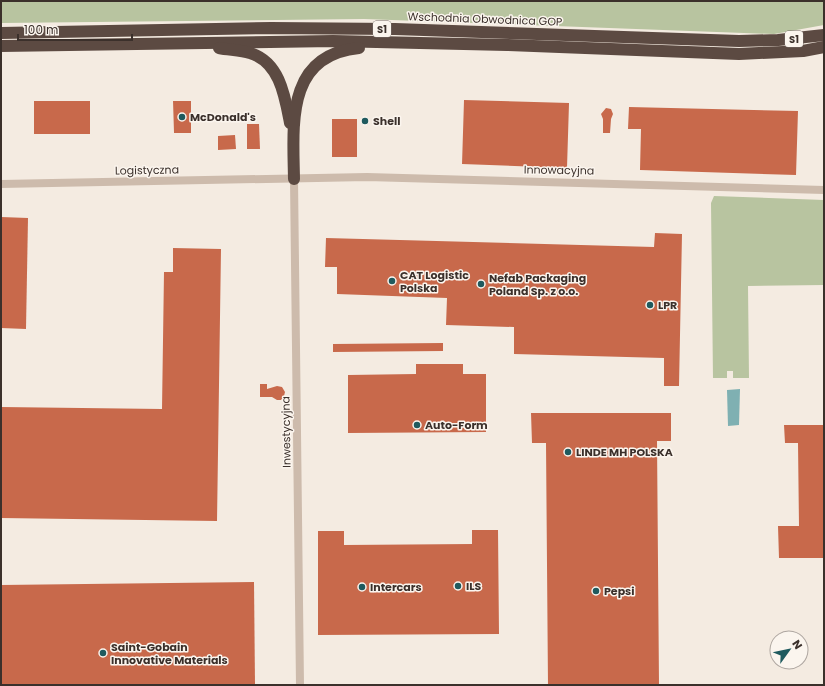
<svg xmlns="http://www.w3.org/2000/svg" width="825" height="686" viewBox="0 0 825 686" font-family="Poppins,sans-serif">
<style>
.green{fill:#b8c4a0}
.water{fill:#7fb0b2}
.building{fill:#c8694b}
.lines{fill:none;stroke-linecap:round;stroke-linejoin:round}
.minor{stroke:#cdbbac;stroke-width:8}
.highway{stroke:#5c4a42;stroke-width:12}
.poi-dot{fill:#1f5a5e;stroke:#fbf5ee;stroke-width:1.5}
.labels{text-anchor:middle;stroke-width:3;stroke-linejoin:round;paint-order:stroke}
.shield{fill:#fbf5ee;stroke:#756b66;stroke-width:1}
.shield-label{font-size:10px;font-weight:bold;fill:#3b302b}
.street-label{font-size:11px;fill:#3b302b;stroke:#fbf5ee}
.poi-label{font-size:11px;font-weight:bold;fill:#3b302b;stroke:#fbf5ee;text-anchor:start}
</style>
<rect width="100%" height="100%" fill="#f4ebe1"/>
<g class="green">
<polygon points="1,1 824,1 824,25 774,34 364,19 1,23"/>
<polygon points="714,196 824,200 824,285 748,286 749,378 733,378 733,371 727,371 727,378 713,378 711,203"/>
</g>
<polygon class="water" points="740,389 739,425 728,426 727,390"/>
<g class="building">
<polygon points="464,100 569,103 567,168 462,164"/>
<rect x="34" y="101" width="56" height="33"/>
<polygon points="173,101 191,101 191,133 174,133"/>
<polygon points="629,107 798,111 796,175 640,170 641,129 628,129"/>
<polygon points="606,108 611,109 613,114 611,119 610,133 603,133 603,119 601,114"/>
<rect x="332" y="119" width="25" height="38"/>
<polygon points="247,124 259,124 260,149 247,149"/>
<polygon points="235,135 236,149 218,150 218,136"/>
<polygon points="1,217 28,218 26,329 1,328"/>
<polygon points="655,233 682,234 679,386 664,386 664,358 514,354 514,327 446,325 447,298 337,294 337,267 325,267 326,238 654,247"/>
<polygon points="173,248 221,249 217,521 1,518 1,407 162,409 164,272 173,272"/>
<polygon points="443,343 443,351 333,352 333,344"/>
<polygon points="416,364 463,364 463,374 486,374 486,432 348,433 348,375 416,374"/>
<polygon points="260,384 267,384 267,389 277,386 282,387 285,392 284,396 281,400 277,400 272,397 260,397"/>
<polygon points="531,413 671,413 671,441 657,441 659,685 548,685 546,443 532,443"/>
<polygon points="784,425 824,425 824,558 779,558 778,526 799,526 798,443 785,443"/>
<polygon points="472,530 498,530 499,634 318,635 318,531 344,531 344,545 472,544"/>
<polygon points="254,582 255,685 1,685 1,585"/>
</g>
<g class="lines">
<g class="minor">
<polyline points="294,179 300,685"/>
<polyline points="1,184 367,177 824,190"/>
</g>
<g class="highway">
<polyline points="1,33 271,28 395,29 739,41 778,40 824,35"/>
<polyline points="1,46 333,41 507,45 739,54 803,51 824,47"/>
<path d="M 219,48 C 229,50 241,50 250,53 C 280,62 285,97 290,123"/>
<path d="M 294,179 C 293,123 286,55 359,48"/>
</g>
</g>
<g class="poi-dot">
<circle cx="182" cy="117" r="4"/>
<circle cx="365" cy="121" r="4"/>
<circle cx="392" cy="281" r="4"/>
<circle cx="481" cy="284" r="4"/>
<circle cx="650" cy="305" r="4"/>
<circle cx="417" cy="425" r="4"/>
<circle cx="568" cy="452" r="4"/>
<circle cx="458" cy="586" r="4"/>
<circle cx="362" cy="587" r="4"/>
<circle cx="596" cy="591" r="4"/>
<circle cx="103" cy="653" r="4"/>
</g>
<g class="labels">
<g class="shield">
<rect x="373" y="21" width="18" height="16" rx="3"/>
<rect x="785" y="31" width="18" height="16" rx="3"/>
</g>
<g class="shield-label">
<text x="382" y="33">S1</text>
<text x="794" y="43">S1</text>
</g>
<g class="street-label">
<text transform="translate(485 19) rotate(2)" y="4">Wschodnia Obwodnica GOP</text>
<text transform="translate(147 170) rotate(-1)" y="4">Logistyczna</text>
<text transform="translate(559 170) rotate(1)" y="4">Innowacyjna</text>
<text transform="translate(286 432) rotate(-91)" y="4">Inwestycyjna</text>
</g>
<g class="poi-label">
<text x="190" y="121">McDonald's</text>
<text x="373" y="125">Shell</text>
<text x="400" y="279">CAT Logistic<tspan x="400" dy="13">Polska</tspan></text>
<text x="489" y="282">Nefab Packaging<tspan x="489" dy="13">Poland Sp. z o.o.</tspan></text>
<text x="658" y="309">LPR</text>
<text x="425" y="429">Auto-Form</text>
<text x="576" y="456">LINDE MH POLSKA</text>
<text x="466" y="590">ILS</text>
<text x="370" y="591">Intercars</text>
<text x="604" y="595">Pepsi</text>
<text x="111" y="651">Saint-Gobain<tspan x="111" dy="13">Innovative Materials</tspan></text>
</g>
</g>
<rect width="825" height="686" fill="none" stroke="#3b302b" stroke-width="4"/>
<g transform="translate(789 650) rotate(57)"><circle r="19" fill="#fbf5ee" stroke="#aea6a0"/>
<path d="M0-3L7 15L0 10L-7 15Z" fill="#1f5a5e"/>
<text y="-6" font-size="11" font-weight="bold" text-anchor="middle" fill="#3b302b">N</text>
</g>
<path d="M18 34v6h114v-6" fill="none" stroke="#3b302b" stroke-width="2"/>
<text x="24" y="34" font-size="12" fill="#3b302b" stroke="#fbf5ee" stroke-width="3" paint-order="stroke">100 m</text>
</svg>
